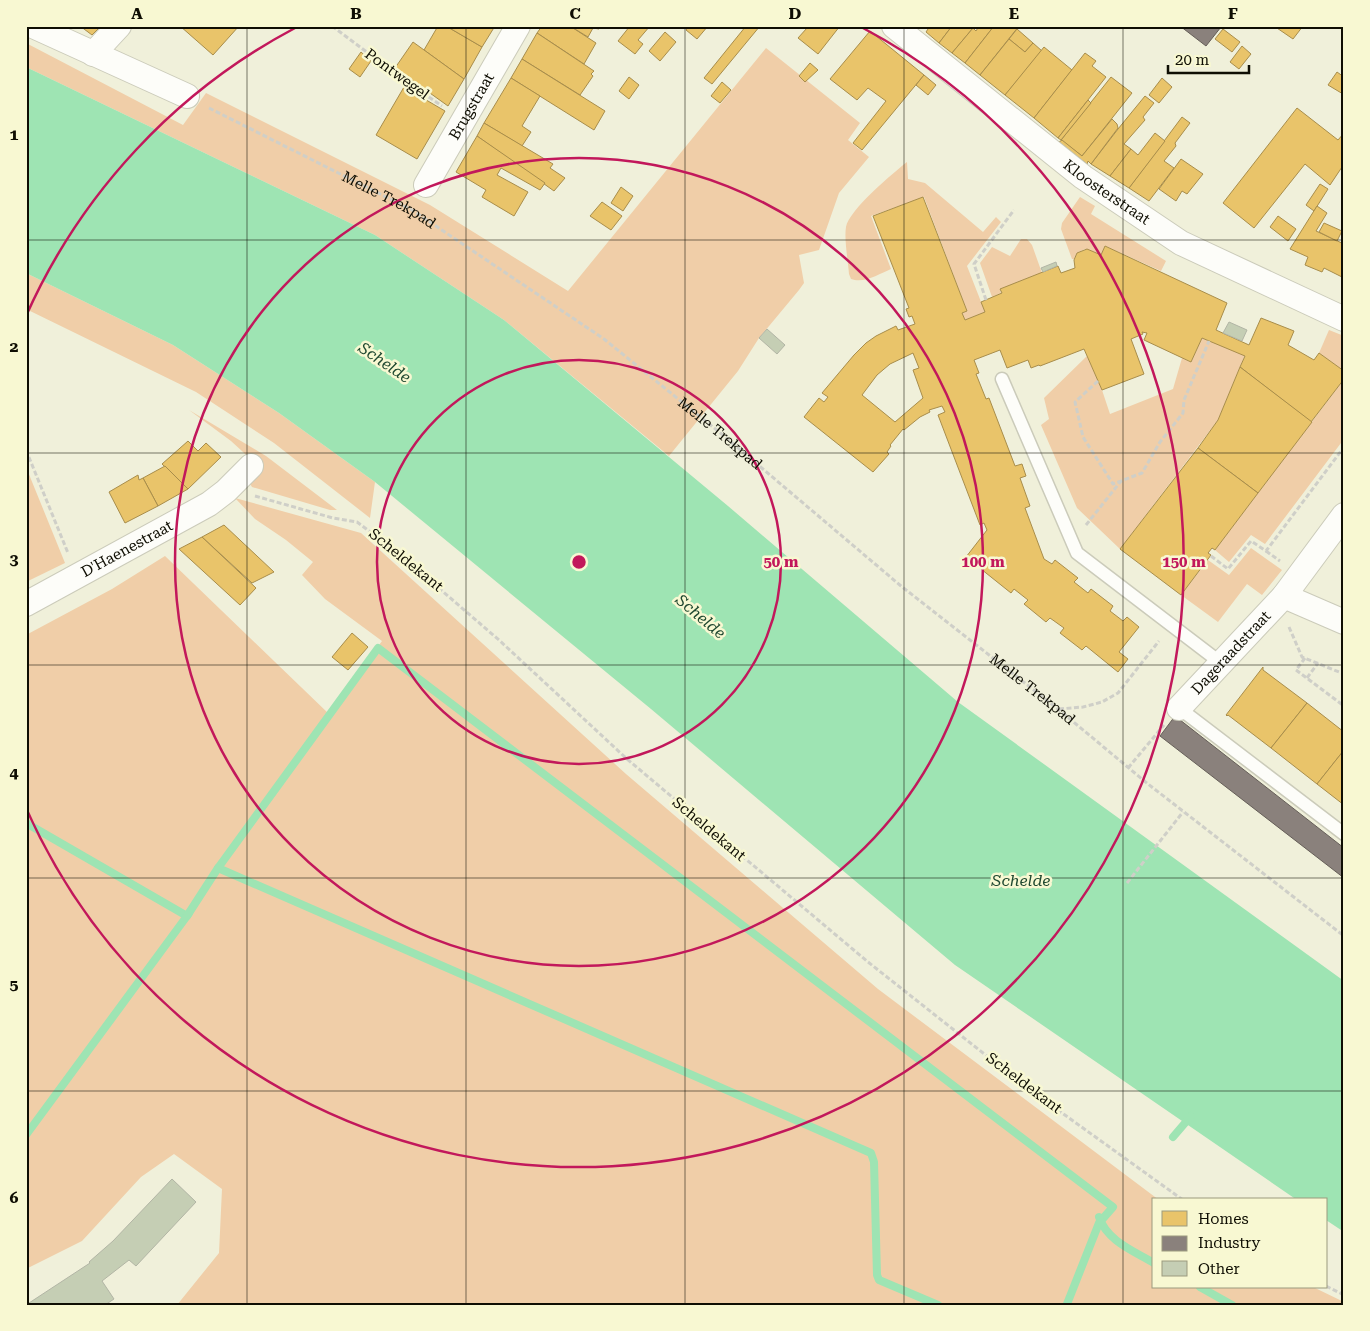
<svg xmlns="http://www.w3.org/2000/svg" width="1370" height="1331" viewBox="0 0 1370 1331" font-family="'Roboto Serif',serif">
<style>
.green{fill:#f0cea8}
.water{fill:#9ee4b3}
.homes{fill:#e9c46a;stroke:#a88d4b;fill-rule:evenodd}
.industry{fill:#8a817c;stroke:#655e58}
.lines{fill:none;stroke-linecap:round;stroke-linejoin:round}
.stream{stroke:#9ee4b3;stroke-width:8}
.building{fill:#c5ceb4;stroke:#b2b5a5}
.service-casing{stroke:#cbcbba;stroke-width:15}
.minor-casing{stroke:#cbcbba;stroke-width:26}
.path{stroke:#cfcfc8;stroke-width:3;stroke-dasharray:5 2.5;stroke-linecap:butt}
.service{stroke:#fdfdf9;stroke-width:12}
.minor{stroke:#fdfdf9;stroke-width:24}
.grid{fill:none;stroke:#0f0e03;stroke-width:1;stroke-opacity:0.55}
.ring{fill:none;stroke:#c2185b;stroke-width:2.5}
.labels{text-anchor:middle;stroke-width:5;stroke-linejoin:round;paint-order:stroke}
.street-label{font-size:15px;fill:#0f0e03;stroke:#f8f8d2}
.water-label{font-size:16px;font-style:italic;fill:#1f4830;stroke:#f8f8d2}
.centre{fill:#c2185b;stroke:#f8f8d2;stroke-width:2.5}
.ring-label{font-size:15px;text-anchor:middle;font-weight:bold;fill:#c2185b;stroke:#f8f8d2;stroke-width:5;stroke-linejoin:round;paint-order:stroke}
.neatline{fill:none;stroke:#0f0e03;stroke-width:2}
.grid-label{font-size:16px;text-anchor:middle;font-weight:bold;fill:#0f0e03}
</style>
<rect width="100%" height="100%" fill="#f0f0da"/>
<g class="green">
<polygon points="26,43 183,125 206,93 430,205 568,291 766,48 860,123 848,140 869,157 839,193 819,250 799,255 804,283 799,290 759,338 738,371 669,456 504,320 375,235 26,67"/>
<path d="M 907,162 L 908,179 L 925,183 L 983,232 L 996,217 L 1001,222 L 967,266 L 985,312 L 965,320 L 962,313 L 967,311 L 924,197 L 871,216 L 891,269 C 879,274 864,284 851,279 L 849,274 C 848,261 844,239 846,227 C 849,210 893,173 907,162 Z"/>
<polygon points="1080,197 1095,206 1091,214 1166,261 1161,271 1105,246 1101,255 1085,249 1077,253 1074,259 1072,259 1061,229 1062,223"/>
<polygon points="1021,239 1027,239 1032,245 1042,273 1000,289 1001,293 992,297 980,263 992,247 1010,256"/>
<polygon points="26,273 173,345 279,413 375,482 370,518 274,443 196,392 26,309"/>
<polygon points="1329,330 1344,336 1344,371 1319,353"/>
<polygon points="1202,338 1209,341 1249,345 1218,420 1120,549 1077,508 1041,425 1049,419 1044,398 1087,356 1102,390 1110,414 1173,389 1182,358 1191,362"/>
<polygon points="1344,379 1344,439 1265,544 1251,535 1229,562 1215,550"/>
<polygon points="189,410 266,456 337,510 330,510 252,487 249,482 255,463 231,441"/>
<polygon points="26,467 65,563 26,582"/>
<polygon points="235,498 361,533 626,774 878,989 1159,1200 1154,1200 1154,1287 1313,1287 1344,1302 1344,1305 177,1305 219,1253 222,1189 174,1154 141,1177 82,1241 26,1269 26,635 112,589 165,556 329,714 382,641 325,599 302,575 313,562 286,540 255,519"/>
<polygon points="1251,548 1282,570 1262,595 1247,584 1218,622 1181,595 1208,560 1229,575"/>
</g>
<polygon class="water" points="26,67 375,235 504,320 728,506 958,702 1344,981 1344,1232 1326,1220 1326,1200 1297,1200 955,965 651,709 375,482 279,413 173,345 26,273"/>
<g class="homes">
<polygon points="80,26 101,26 92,35"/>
<polygon points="180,26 239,26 213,55"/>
<polygon points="438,26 446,26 482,47 464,79 424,50"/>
<polygon points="446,26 495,26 482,47"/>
<polygon points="542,26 570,26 596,43 584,64 537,33"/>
<polygon points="570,26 601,26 599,29 593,28 588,37"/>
<polygon points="630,26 650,26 638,40 643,44 635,54 618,41"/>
<polygon points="689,26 708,26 697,39 686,30"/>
<polygon points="746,26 760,26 712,84 704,78"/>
<polygon points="805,26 840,26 818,54 798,38 807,28"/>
<polygon points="930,26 952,26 939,43 926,32"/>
<polygon points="952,26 973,28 952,53 939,43"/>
<polygon points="979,26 994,26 965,63 952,53 973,28 976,31"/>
<polygon points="994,26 1019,26 980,75 965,63"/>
<polygon points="1274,26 1303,26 1293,39"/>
<polygon points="1017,29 1033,43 1025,52 1009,39"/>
<polygon points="1223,29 1240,42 1232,52 1215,39"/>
<polygon points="870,31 924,75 862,150 853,143 886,101 868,88 857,100 830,79"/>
<polygon points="665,32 676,42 660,61 649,51"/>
<polygon points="537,33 594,71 591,74 593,76 580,95 522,59"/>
<polygon points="1009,39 1025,52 1033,43 1042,51 1005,95 980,75"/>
<polygon points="413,42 464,79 448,106 395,68"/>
<polygon points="1242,46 1251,54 1239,69 1230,62"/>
<polygon points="1044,47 1072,70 1034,118 1005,95"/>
<polygon points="361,52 371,61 360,77 349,69"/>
<polygon points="1085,53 1096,61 1092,66 1106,77 1058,138 1034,118"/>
<polygon points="522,59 605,111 594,130 511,78"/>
<polygon points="810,63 818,70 805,82 799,76"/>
<polygon points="1337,72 1344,77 1343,94 1328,85"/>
<polygon points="924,75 936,85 928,95 916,85"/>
<polygon points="629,77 639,85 629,99 619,91"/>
<polygon points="1111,77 1132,93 1082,156 1061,140"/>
<polygon points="511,78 540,96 522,126 531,132 522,146 484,123"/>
<polygon points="1162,78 1172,87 1159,103 1149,95"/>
<polygon points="722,82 731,90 720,103 711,96"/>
<polygon points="404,87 445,111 417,159 376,135"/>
<polygon points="1145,96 1154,103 1143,117 1145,120 1124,144 1131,149 1110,176 1091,164 1118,129"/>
<polygon points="1088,100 1091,103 1061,140 1058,138"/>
<polygon points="1297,108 1338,140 1344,133 1344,164 1330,185 1305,164 1254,228 1223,203"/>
<polygon points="1182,117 1190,123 1175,143 1176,146 1164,161 1174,168 1149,201 1129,188"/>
<polygon points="1112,119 1117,124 1118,128 1091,164 1088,161 1087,164 1059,142 1062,140 1082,156"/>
<polygon points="484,123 553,164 550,168 565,178 554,191 477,136"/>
<polygon points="1155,133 1165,141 1129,188 1110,176 1131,149 1138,155"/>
<polygon points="477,136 545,183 540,190 501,168 497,175 528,192 514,216 482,197 486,190 456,172"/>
<polygon points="1181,159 1203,174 1187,194 1182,191 1176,201 1159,189"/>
<polygon points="1320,184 1328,189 1314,211 1306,205"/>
<polygon points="621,187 633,196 623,211 611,203"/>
<path d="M 923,197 L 967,311 L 962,313 L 965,320 L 985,312 L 981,302 L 1002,293 L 1000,289 L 1058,266 L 1061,273 L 1075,268 L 1074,260 L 1077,253 L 1087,249 L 1101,255 L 1105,246 L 1227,303 L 1216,330 L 1249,345 L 1261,318 L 1294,331 L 1288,345 L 1314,360 L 1319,353 L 1344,371 L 1344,379 L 1311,422 L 1240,367 L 1245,356 L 1202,338 L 1191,362 L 1144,340 L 1147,333 L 1142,332 L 1143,334 L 1131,339 L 1144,374 L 1102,390 L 1084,349 L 1040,366 L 1039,365 L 1031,368 L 1028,360 L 1007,368 L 1000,350 L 974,360 L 979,373 L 976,374 L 986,399 L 989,398 L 1015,466 L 1022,464 L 1026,476 L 1020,478 L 1030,506 L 1025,508 L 1044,559 L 1052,564 L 1055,560 L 1078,578 L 1074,582 L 1088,593 L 1091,589 L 1113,606 L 1110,611 L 1123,621 L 1127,617 L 1139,627 L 1119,652 L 1128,659 L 1118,672 L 1086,646 L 1082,650 L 1060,633 L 1064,628 L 1050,618 L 1046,622 L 1024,604 L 1028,600 L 1014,589 L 1011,593 L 966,557 L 987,530 L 984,523 L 980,525 L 938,415 L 945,412 L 942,406 L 929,410 L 930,412 L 920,417 L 904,430 L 903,429 L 890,445 L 891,446 L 887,452 L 889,454 L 873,472 L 804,417 L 819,398 L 824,402 L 828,397 L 822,393 L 854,355 L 866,343 L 876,336 L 896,326 L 898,330 L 915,324 L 912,316 L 909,317 L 906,309 L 909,308 L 873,216 ZM 913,353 L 919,368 L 913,370 L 923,398 L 895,422 L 862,395 L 877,375 L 890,364 Z"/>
<polygon points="602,202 622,216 611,230 590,216"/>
<polygon points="1317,206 1327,213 1316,231 1344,244 1344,278 1324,268 1322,272 1305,265 1308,257 1290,249"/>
<polygon points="1278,216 1296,229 1288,241 1270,227"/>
<polygon points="1324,223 1342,231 1337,241 1319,232"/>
<polygon points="1240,367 1312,422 1258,493 1198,448 1218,420"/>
<polygon points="188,441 198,451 206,443 221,457 188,489 162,464"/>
<polygon points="1198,448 1258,493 1215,550 1212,548 1208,553 1211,555 1181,595 1120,549"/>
<polygon points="165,466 188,489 158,506 143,478"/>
<polygon points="138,475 139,480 143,478 158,506 125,523 109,492"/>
<polygon points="224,525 274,572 252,583 202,537"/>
<polygon points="202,537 256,588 240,605 179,549"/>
<polygon points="352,633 368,647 348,670 332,657"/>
<polygon points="1263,667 1263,670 1307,703 1271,748 1228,715 1227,716 1226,715"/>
<polygon points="1307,703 1344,732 1344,750 1317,784 1271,748"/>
<polygon points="1344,750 1344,805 1317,784"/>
</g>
<g class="industry">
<polygon points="1180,26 1220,26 1221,27 1206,46"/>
<polygon points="1175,716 1344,848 1344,878 1160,736"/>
</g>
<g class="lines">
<g class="stream">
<polyline points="26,823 187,916 189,913"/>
<polyline points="218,868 871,1153 874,1162 877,1275 879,1280 938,1305"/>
<polyline points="26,1135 187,916 218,868 378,648 1113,1207 1099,1223 1067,1304"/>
<polyline points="1173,1137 1191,1116"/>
<path d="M 1099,1217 C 1107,1241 1134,1251 1154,1263"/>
<polyline points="1200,1287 1232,1305"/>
</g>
</g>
<g class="building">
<polygon points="1056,262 1057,266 1043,272 1041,268"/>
<polygon points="1229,322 1247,330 1242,341 1223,333"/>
<polygon points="767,329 785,345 777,354 759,338"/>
<polygon points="172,1179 196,1202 136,1266 129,1260 102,1281 114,1299 105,1305 30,1305 29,1303 90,1263 89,1262 113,1241"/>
</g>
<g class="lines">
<defs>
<g id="service">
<polyline points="1002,379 1077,553 1221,663"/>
<polyline points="1179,708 1344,834"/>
</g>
<g id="minor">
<polyline points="33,26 187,96"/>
<path id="s2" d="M 894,26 L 1083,177 L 1181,243 L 1344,319"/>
<polyline points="93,54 119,26"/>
<path id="s3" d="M 426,185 L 518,26"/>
<polyline points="1284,596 1344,622"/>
<path id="s4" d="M 26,604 L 209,504 L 226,491 L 251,466"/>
<path id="s5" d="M 1179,708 L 1284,596 L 1344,515"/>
</g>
</defs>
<use href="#service" class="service-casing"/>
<use href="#minor" class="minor-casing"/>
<g class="path">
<polyline points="332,26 404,80 442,106"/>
<path id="s1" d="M 209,108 L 412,210 L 604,339 L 724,436 L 901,586 L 1058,709 L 1148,784 L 1344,936"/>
<polyline points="986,300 974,264 1014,210"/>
<polyline points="1098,381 1075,402 1083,437 1113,484 1142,473 1160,442 1183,413 1184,400 1209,341"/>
<polyline points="26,450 68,553"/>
<polyline points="255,496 333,518 357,522 397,552 499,640 627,759 868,962 1026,1087 1183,1200"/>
<polyline points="1086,525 1121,481"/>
<polyline points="1266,551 1280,561"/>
<polyline points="1211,556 1228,569 1251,541 1266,551 1344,447"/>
<polyline points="1289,627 1302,657 1344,674"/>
<polyline points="1305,658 1296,670 1344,706"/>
<polyline points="1307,678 1318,663"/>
<polyline points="1059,709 1083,707 1102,702 1118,693 1159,641"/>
<polyline points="1128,768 1164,725"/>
<polyline points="1127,883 1183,812"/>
<polyline points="1326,1286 1344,1295"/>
</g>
<use href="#service" class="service"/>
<use href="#minor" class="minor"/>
</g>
<path class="grid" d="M 247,26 L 247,1305M 466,26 L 466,1305M 685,26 L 685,1305M 904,26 L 904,1305M 1123,26 L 1123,1305M 26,240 L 1344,240M 26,453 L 1344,453M 26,665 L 1344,665M 26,878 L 1344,878M 26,1091 L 1344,1091"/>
<g class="ring">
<circle cx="579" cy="562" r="202"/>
<circle cx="579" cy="562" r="404"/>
<path d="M26 316A605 605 0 0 1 295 28M863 28A605 605 0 1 1 26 808"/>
</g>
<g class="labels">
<g class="street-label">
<text transform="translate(397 74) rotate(36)" y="5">Pontwegel</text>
<text dy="5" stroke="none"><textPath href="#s3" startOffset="91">Brugstraat</textPath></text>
<text dy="5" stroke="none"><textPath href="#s2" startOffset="270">Kloosterstraat</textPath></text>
<text dy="5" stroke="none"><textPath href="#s1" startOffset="202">Melle Trekpad</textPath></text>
<text dy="5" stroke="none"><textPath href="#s1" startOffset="608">Melle Trekpad</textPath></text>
<text dy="5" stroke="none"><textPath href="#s4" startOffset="115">D'Haenestraat</textPath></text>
<text transform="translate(406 560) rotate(39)" y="5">Scheldekant</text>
<text dy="5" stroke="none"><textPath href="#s5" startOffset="76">Dageraadstraat</textPath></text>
<text dy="5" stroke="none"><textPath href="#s1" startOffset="1012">Melle Trekpad</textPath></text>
<text transform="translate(709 829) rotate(40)" y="5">Scheldekant</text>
<text transform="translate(1024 1083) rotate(37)" y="5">Scheldekant</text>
</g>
<g class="water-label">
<text transform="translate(385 362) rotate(34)" y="6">Schelde</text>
<text transform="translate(701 616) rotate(40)" y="6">Schelde</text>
<text x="1021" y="886">Schelde</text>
</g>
</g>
<circle cx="579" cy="562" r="8" class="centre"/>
<g class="ring-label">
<text x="781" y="567">50 m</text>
<text x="983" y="567">100 m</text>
<text x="1184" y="567">150 m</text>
</g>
<rect width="1370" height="1331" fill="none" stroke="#f8f8d2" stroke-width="55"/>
<rect x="1152" y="1198" width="175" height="90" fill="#f8f8d2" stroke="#9b9a7f"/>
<rect x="1162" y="1211" width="25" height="15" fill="#e9c46a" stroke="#9b9a7f"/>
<text x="1198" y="1224" font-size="15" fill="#0f0e03">Homes</text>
<rect x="1162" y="1236" width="25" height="15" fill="#8a817c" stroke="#9b9a7f"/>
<text x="1198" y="1248" font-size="15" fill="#0f0e03">Industry</text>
<rect x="1162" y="1261" width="25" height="15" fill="#c5ceb4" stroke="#9b9a7f"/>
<text x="1198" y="1274" font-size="15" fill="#0f0e03">Other</text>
<path d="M1168 65v8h81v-8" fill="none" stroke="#0f0e03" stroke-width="2.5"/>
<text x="1175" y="65" font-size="15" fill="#0f0e03" stroke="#f8f8d2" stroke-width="4" paint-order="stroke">20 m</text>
<rect x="28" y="28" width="1314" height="1276" class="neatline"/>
<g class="grid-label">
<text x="137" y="19">A</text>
<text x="356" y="19">B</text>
<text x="575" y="19">C</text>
<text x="795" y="19">D</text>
<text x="1014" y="19">E</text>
<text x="1233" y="19">F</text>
<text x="14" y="140">1</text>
<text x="14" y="352">2</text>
<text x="14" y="565">3</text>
<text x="14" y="778">4</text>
<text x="14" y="990">5</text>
<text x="14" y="1203">6</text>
</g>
</svg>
